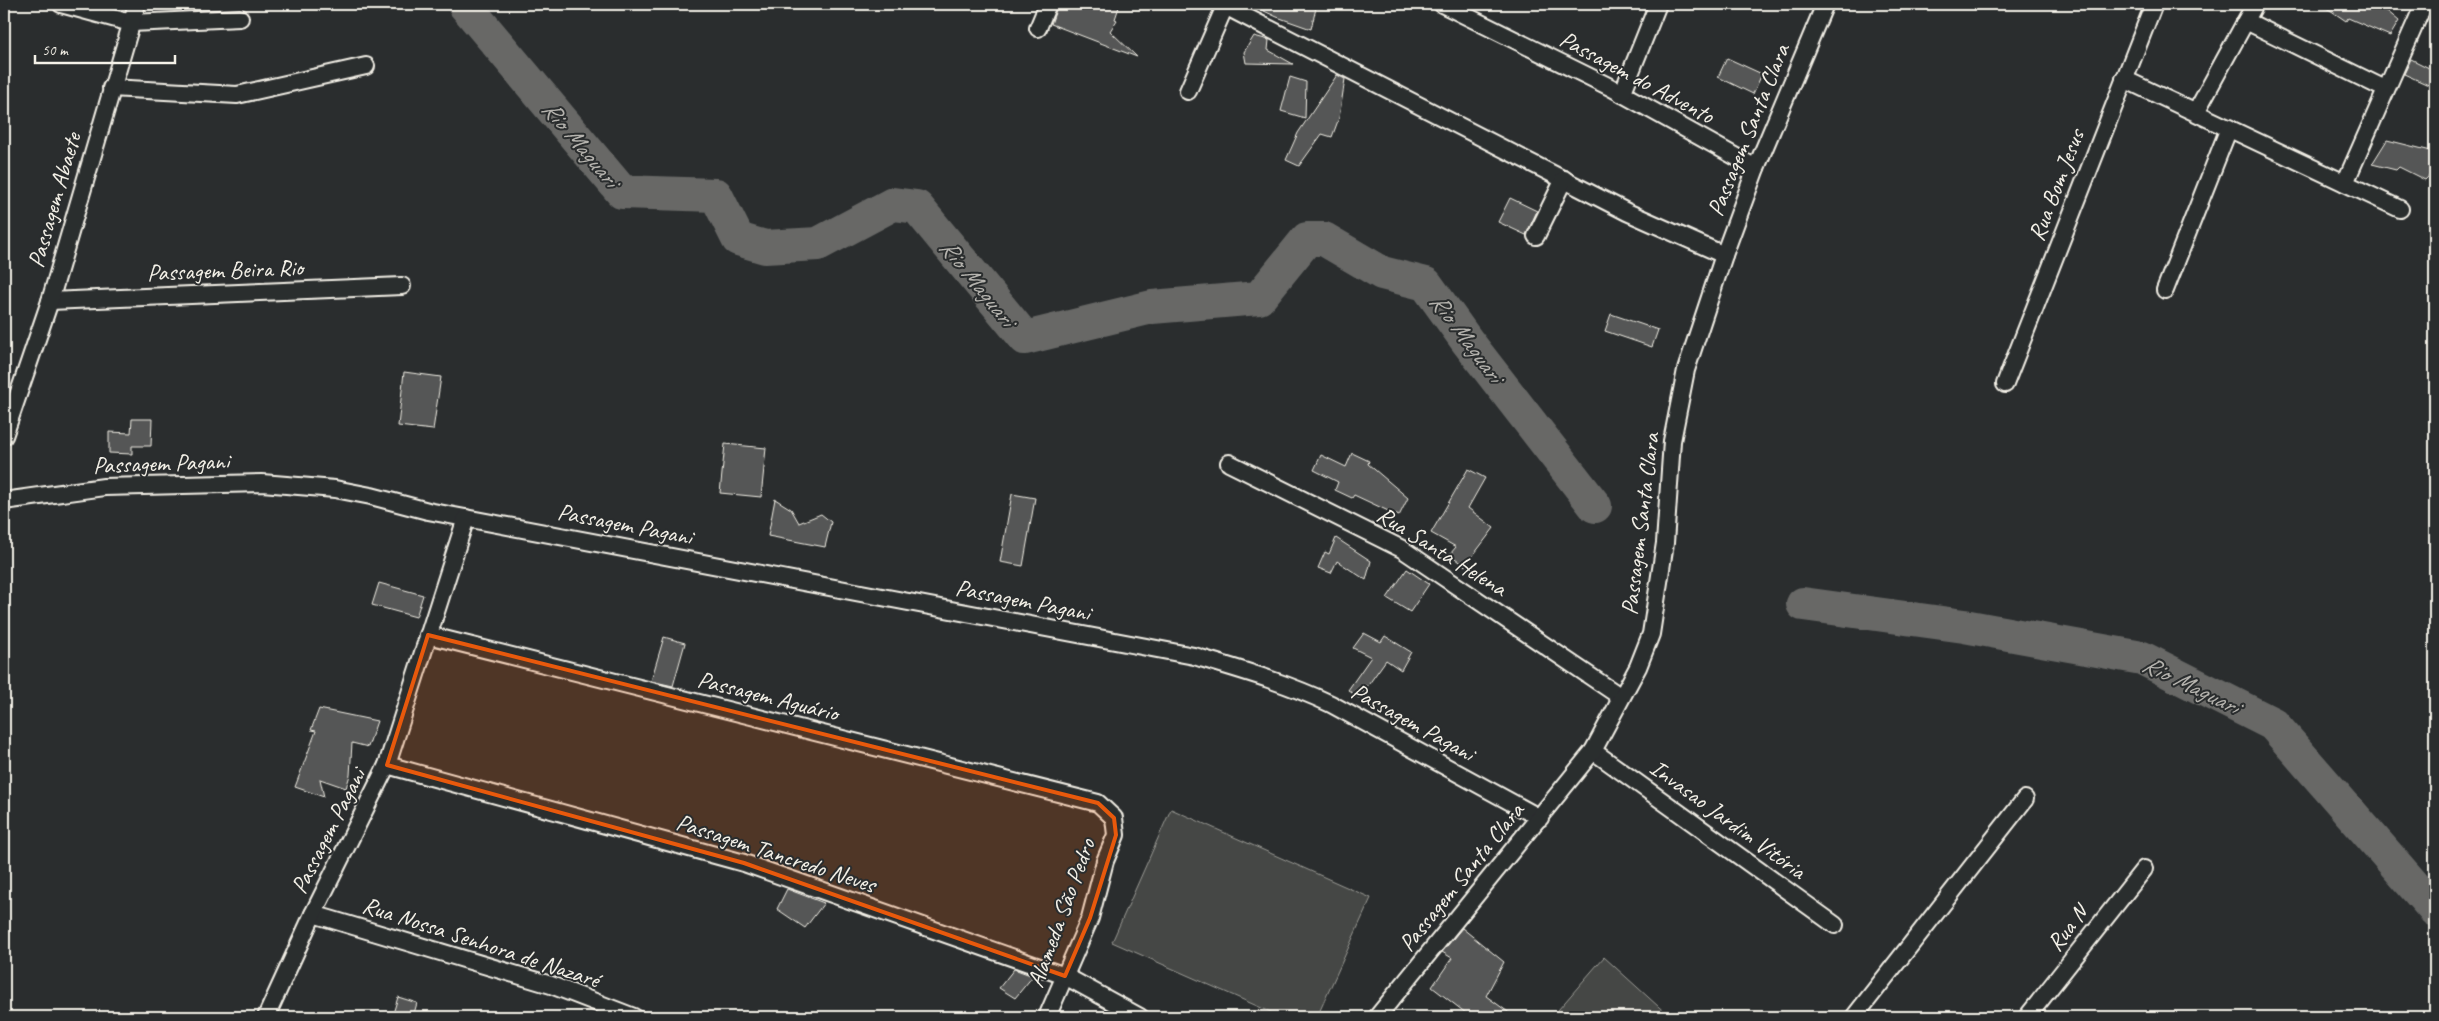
<svg xmlns="http://www.w3.org/2000/svg" width="2439" height="1021" viewBox="0 0 2439 1021" font-family="Caveat,sans-serif">
<style>
.green{fill:#444645;stroke:#9c9c96}
.lines{fill:none;stroke-linecap:round;stroke-linejoin:round}
.river{stroke:#676866;stroke-width:34}
.building{fill:#555756;stroke:#f4f1e8}
.street-casing{stroke:#f4f1e8;stroke-width:20}
.street{stroke:#2a2d2e;stroke-width:16}
.marked{fill:#e8590c;fill-opacity:0.2;stroke:#e8590c;stroke-width:4;stroke-linejoin:round}
.labels{text-anchor:middle;stroke-width:4;stroke-linejoin:round;paint-order:stroke}
.street-label{font-size:24px;fill:#f4f1e8;stroke:#2a2d2e}
.water-label{font-size:25px;font-style:italic;fill:#b5b3ae;stroke:#2a2d2e}
</style>
<rect width="100%" height="100%" fill="#2a2d2e"/>
<filter id="ink" filterUnits="userSpaceOnUse"><feTurbulence type="fractalNoise" baseFrequency=".02" numOctaves="2"/><feDisplacementMap in="SourceGraphic" scale="10" xChannelSelector="R" yChannelSelector="G"/><feConvolveMatrix kernelMatrix="1 2 1 2 8 2 1 2 1" color-interpolation-filters="sRGB"/></filter>
<g filter="url(#ink)">
<g class="green">
<polygon points="1171,809 1371,898 1317,1017 1282,1017 1112,942"/>
<polygon points="1604,957 1670,1017 1552,1017"/>
</g>
<g class="lines">
<g class="river">
<polyline points="464,4 622,192 716,195 738,239 765,247 818,244 893,204 917,207 1025,338 1152,307 1259,298 1307,239 1324,239 1382,273 1426,284 1467,341 1595,506"/>
<polyline points="1803,604 1964,626 2142,658 2273,724 2435,910"/>
</g>
</g>
<g class="building">
<polygon points="1058,4 1120,4 1115,19 1117,20 1110,31 1137,57 1051,24"/>
<polygon points="1249,4 1317,4 1311,29 1277,17"/>
<polygon points="2316,4 2363,4 2387,11 2399,21 2390,36 2348,18 2346,21 2330,10"/>
<polygon points="1254,36 1269,40 1268,50 1293,64 1246,63 1244,52"/>
<polygon points="1727,58 1762,74 1753,94 1718,77"/>
<polygon points="2411,59 2435,71 2435,88 2404,74"/>
<polygon points="1337,75 1345,79 1339,118 1332,137 1322,134 1299,166 1286,160 1298,133"/>
<polygon points="1290,77 1306,82 1305,118 1281,111"/>
<polygon points="2387,140 2435,152 2435,170 2425,180 2399,167 2396,170 2372,164"/>
<polygon points="1510,198 1537,211 1526,235 1498,222"/>
<polygon points="1611,314 1658,330 1652,347 1605,331"/>
<polygon points="404,372 441,377 433,430 398,426"/>
<polygon points="132,419 152,419 151,446 132,446 132,454 109,453 109,432 131,433"/>
<polygon points="725,444 766,448 761,497 720,493"/>
<polygon points="1352,453 1369,461 1368,464 1408,498 1399,516 1354,495 1352,498 1335,490 1338,482 1314,470 1321,455 1346,467"/>
<polygon points="1468,469 1485,478 1468,508 1494,528 1465,566 1450,554 1456,547 1431,533"/>
<polygon points="1012,494 1035,498 1023,566 1000,562"/>
<polygon points="775,499 791,509 799,523 821,514 831,522 825,547 768,536"/>
<polygon points="1336,538 1371,561 1366,580 1337,561 1331,573 1318,568 1325,552 1329,554"/>
<polygon points="1407,569 1429,584 1410,612 1387,598"/>
<polygon points="379,583 423,595 416,617 372,605"/>
<polygon points="1364,633 1381,642 1385,636 1411,652 1401,670 1386,660 1359,698 1348,690 1371,657 1353,648"/>
<polygon points="664,637 685,643 673,686 651,681"/>
<polygon points="319,709 377,721 368,747 352,743 350,775 346,788 320,779 324,797 295,787 316,731 311,730"/>
<polygon points="787,889 824,903 805,928 777,909"/>
<polygon points="1462,928 1504,962 1486,996 1515,1017 1471,1017 1432,987 1452,958 1442,952"/>
<polygon points="1014,969 1033,976 1015,998 999,988"/>
<polygon points="398,997 417,1003 413,1017 392,1017"/>
</g>
<g class="lines">
<defs>
<g id="street">
<polyline points="61,4 131,23 240,18"/>
<polyline points="1442,4 1610,87 1756,168"/>
<polyline points="1225,6 1627,212 1724,255"/>
<polyline points="2246,21 2385,89"/>
<polyline points="1038,28 1048,4"/>
<polyline points="2124,79 2400,209"/>
<polyline points="111,88 237,95 366,66"/>
<polyline points="1188,91 1226,4"/>
<polyline points="1622,94 1658,4"/>
<polyline points="2196,112 2255,4"/>
<polyline points="2345,183 2424,4"/>
<polyline points="1536,236 1564,179"/>
<polyline points="2165,290 2229,128"/>
<polyline points="50,301 402,286"/>
<polyline points="2005,384 2154,4"/>
<polyline points="4,436 50,301 137,4"/>
<polyline points="1229,463 1402,549 1621,697"/>
<path d="M 4,501 L 104,487 L 262,483 L 335,489 L 371,496 L 428,511 L 1194,656 C 1241,670 1287,683 1331,704 L 1540,818"/>
<polyline points="428,635 1098,803 1114,818 1116,835 1105,861 1090,918 1047,1017"/>
<polyline points="1593,751 1835,925"/>
<polyline points="387,765 744,863 1065,976 1140,1017"/>
<polyline points="313,914 551,985 634,1017"/>
<polyline points="266,1017 313,914 387,765 466,518"/>
<polyline points="1377,1017 1593,751 1638,667 1651,634 1665,543 1672,441 1686,370 1724,255 1756,168 1825,4"/>
<polyline points="1854,1017 2025,799"/>
<polyline points="2027,1017 2144,869"/>
</g>
</defs>
<use href="#street" class="street-casing"/>
<use href="#street" class="street"/>
</g>
</g>
<path class="marked" d="M 428,635 L 1098,803 L 1114,818 L 1116,835 L 1090,918 L 1065,976 L 744,863 L 387,765 Z"/>
<g class="labels">
<g class="street-label">
<text transform="translate(1637 77) rotate(28)" y="8">Passagem do Advento</text>
<text transform="translate(1748 130) rotate(-68)" y="8">Passagem Santa Clara</text>
<text transform="translate(2056 185) rotate(-69)" y="8">Rua Bom Jesus</text>
<text transform="translate(54 200) rotate(-74)" y="8">Passagem Abaete</text>
<text transform="translate(225 270) rotate(-2)" y="8">Passagem Beira Rio</text>
<text transform="translate(161 463) rotate(-2)" y="8">Passagem Pagani</text>
<text transform="translate(625 524) rotate(11)" y="8">Passagem Pagani</text>
<text transform="translate(1640 524) rotate(-83)" y="8">Passagem Santa Clara</text>
<text transform="translate(1442 551) rotate(32)" y="8">Rua Santa Helena</text>
<text transform="translate(1023 600) rotate(11)" y="8">Passagem Pagani</text>
<text transform="translate(768 696) rotate(14)" y="8">Passagem Aguário</text>
<text transform="translate(1413 722) rotate(29)" y="8">Passagem Pagani</text>
<text transform="translate(1728 819) rotate(36)" y="8">Invasao Jardim Vitória</text>
<text transform="translate(328 831) rotate(-63)" y="8">Passagem Pagani</text>
<text transform="translate(776 853) rotate(18)" y="8">Passagem Tancredo Neves</text>
<text transform="translate(1461 877) rotate(-51)" y="8">Passagem Santa Clara</text>
<text transform="translate(1061 913) rotate(-70)" y="8">Alameda São Pedro</text>
<text transform="translate(2067 928) rotate(-52)" y="8">Rua N</text>
<text transform="translate(481 942) rotate(18)" y="8">Rua Nossa Senhora de Nazaré</text>
</g>
<g class="water-label">
<text transform="translate(581 143) rotate(50)" y="9">Rio Maguari</text>
<text transform="translate(978 282) rotate(51)" y="9">Rio Maguari</text>
<text transform="translate(1467 337) rotate(53)" y="9">Rio Maguari</text>
<text transform="translate(2191 684) rotate(26)" y="9">Rio Maguari</text>
</g>
</g>
<rect width="2439" height="1021" fill="none" stroke="#2a2d2e" stroke-width="20"/>
<rect x="10" y="10" width="2419" height="1001" fill="none" stroke="#f4f1e8" stroke-width="2" filter="url(#ink)"/>
<path d="M35 55v8h140v-8" fill="none" stroke="#f4f1e8" stroke-width="2.5"/>
<text x="42" y="55" font-size="15" fill="#f4f1e8" stroke="#2a2d2e" stroke-width="4" paint-order="stroke">50 m</text>
</svg>
